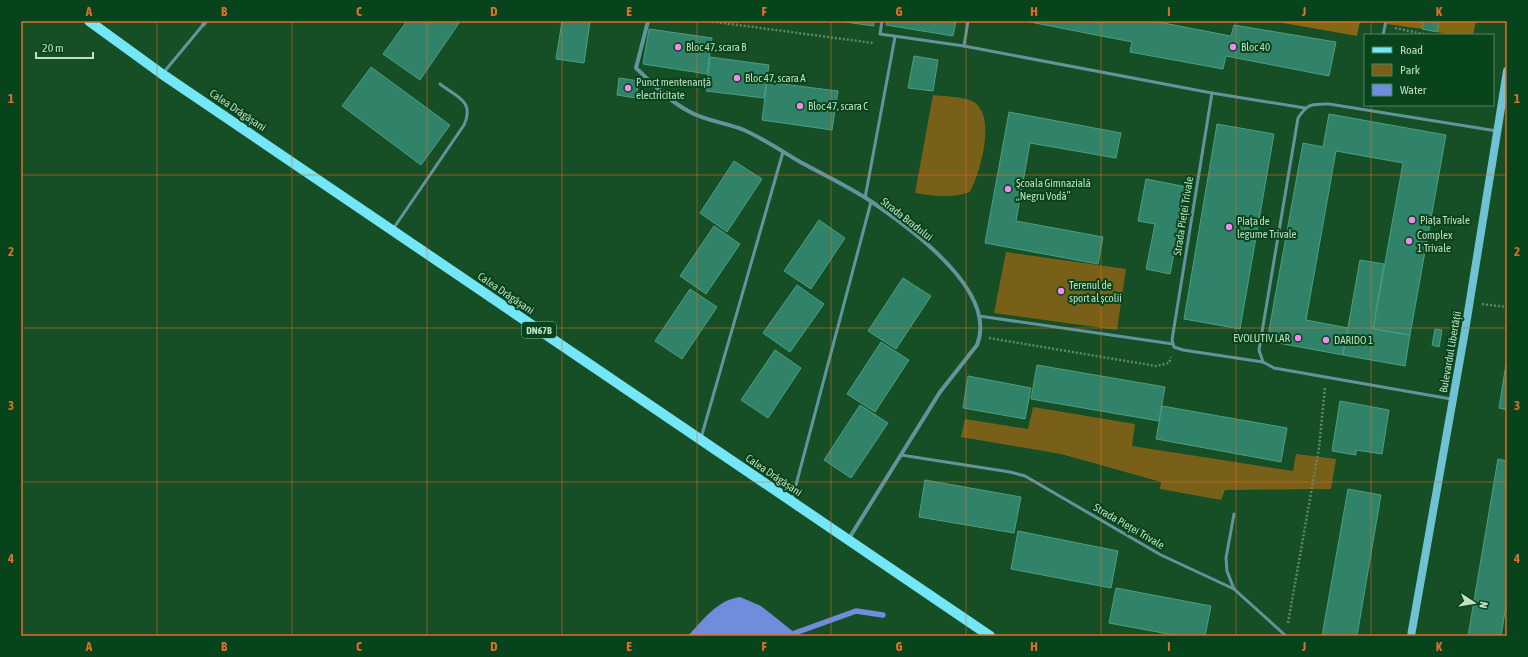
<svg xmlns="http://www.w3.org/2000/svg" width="1528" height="657" viewBox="0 0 1528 657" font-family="'Asap Condensed',sans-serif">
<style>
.green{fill:#796018}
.forest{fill:#846815}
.water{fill:#708cdd}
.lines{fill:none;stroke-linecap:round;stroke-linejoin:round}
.stream{stroke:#708cdd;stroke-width:5.5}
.building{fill:#308369;stroke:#4d9e82}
.path{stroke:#5d8967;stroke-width:2.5;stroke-dasharray:2 2;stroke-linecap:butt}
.lane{stroke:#61959d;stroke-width:3}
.street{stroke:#61959d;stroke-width:4}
.secondary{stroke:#6dc3d1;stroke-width:8}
.primary{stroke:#73e7f8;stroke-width:10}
.grid{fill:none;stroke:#e26d28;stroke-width:1;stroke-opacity:0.55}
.poi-dot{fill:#f489f0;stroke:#07441b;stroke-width:1.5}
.labels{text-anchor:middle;stroke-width:4;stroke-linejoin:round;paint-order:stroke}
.shield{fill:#07441b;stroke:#8bb093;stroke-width:1}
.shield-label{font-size:10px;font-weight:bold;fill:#c3dfc6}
.poi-label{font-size:11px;fill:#c3dfc6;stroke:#07441b;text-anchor:start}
.street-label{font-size:11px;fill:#c3dfc6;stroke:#07441b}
.neatline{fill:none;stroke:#e26d28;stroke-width:1.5}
.grid-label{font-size:13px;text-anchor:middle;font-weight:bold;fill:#e26d28}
</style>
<rect width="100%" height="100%" fill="#164e25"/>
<g class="green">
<path d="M 933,95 C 943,96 964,97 972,101 C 998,114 980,174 970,192 C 950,199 936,196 915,193 Z"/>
<polygon points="1006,252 1126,269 1117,330 994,313"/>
<polygon points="1033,407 1135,424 1132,446 1293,471 1296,454 1336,459 1331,489 1225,490 1221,500 1160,489 1161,482 1061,454 961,437 965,419 1028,429"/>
</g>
<g class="forest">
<polygon points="1272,21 1360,21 1357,36"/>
<polygon points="1388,21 1424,21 1422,29 1387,24"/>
<polygon points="1439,21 1476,21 1473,35 1450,35 1437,32"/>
</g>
<path class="water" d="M 740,597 L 761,606 L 795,633 L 795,636 L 688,636 C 703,620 717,600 740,597 Z"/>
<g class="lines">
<polyline class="stream" points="795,633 856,611 883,615"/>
</g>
<g class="building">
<polygon points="407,21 455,21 459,23 420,80 383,54"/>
<polygon points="562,21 590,22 584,63 556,59"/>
<polygon points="838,21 874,21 874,26"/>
<polygon points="887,21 956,21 953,36 886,25"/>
<polygon points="1025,21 1153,21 1231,36 1234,25 1336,42 1329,76 1226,56 1223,69 1130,52 1132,42"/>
<polygon points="1424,21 1439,21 1437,32 1422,29"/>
<polygon points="649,29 712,38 707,74 643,64"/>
<polygon points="914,56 938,60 933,91 908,88"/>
<polygon points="710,57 769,65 764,98 706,91"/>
<polygon points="371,67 450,125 421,165 342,106"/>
<polygon points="619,78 639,81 636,98 617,95"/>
<polygon points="767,82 838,91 832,130 762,120"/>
<polygon points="1009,112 1121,133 1116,158 1030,143 1016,221 1103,237 1098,264 985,243"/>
<polygon points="1329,114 1446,135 1410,335 1373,329 1403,163 1336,151 1306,320 1348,328 1343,355 1267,341 1303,143 1323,147"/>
<polygon points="1217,124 1274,134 1240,329 1184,319"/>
<polygon points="734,161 762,179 727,232 700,213"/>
<polygon points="1146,179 1187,187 1170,274 1146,269 1155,224 1138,221"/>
<polygon points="819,220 845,238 811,289 784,271"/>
<polygon points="714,226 740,244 706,294 680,276"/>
<polygon points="1360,260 1384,264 1373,329 1410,335 1405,366 1343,355"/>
<polygon points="903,278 931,296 896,349 868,331"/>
<polygon points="797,285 824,304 790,352 763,333"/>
<polygon points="690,289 717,307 682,359 655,341"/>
<polygon points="1435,329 1442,330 1439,347 1432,345"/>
<polygon points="881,342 909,360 875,412 847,394"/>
<polygon points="775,350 801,368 768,418 741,400"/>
<polygon points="1507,358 1507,410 1499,408"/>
<polygon points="1037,365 1165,387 1159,421 1031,399"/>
<polygon points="968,376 1031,388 1025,419 963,408"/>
<polygon points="1340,401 1389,410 1382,454 1356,450 1356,455 1332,451"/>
<polygon points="860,405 888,423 851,478 824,460"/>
<polygon points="1162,406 1287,428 1281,462 1156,439"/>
<polygon points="1498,459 1507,461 1507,600 1501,636 1468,636"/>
<polygon points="925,480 1021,497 1014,533 919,517"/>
<polygon points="1348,489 1381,495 1357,636 1322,636"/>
<polygon points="1018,531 1118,551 1111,588 1011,569"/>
<polygon points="1116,588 1211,606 1205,636 1179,636 1109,623"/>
</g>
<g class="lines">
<g class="path">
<polyline points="708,21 873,43"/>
<polyline points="1395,28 1428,35"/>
<polyline points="1482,304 1507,307"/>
<polyline points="989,338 1156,366 1169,363 1171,357"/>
<polyline points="1288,623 1319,448 1325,387"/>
</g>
<g class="lane">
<polyline points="882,21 880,34 964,46 1212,93"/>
<polyline points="1383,35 1386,21"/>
<polyline points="964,46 968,21"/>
<polyline points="164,72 203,25"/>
<polyline points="865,198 895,37"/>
<path d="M 393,229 L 464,125 C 475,101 457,97 440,84"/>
<polyline points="979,316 1173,344"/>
<polyline points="1263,362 1183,350 1174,347 1172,340 1212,93 1305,108"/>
<path d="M 1451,399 L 1274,368 L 1263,362 L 1259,350 L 1298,118 C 1308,103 1312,104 1329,104 L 1497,131"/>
<polyline points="701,438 783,152"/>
<polyline points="901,455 1010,472 1025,476 1161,555 1234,589 1286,636"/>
<polyline points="792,500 871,202"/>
<polyline points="1234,589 1227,571 1226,558 1234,514"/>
</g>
<g class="street">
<path d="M 648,21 L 636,68 C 653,84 669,101 690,112 C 706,121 727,123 744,130 C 764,139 783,152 802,163 C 823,174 845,185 866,198 C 905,224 999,290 977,345 L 940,392 L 848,540"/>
<polyline points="203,25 206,21"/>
</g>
<polyline class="secondary" points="1411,636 1465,331 1507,71"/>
<polyline class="primary" points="89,21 162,74 990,636"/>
</g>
<path class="grid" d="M 157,21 L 157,636M 292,21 L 292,636M 427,21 L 427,636M 562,21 L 562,636M 697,21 L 697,636M 831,21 L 831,636M 966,21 L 966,636M 1101,21 L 1101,636M 1236,21 L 1236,636M 1371,21 L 1371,35M 1371,105 L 1371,636M 21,175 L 1507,175M 21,328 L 1507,328M 21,482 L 1507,482"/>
<g class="poi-dot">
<circle cx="678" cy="47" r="4"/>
<circle cx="1233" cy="47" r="4"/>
<circle cx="737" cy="78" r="4"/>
<circle cx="628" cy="88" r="4"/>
<circle cx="800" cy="106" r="4"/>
<circle cx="1008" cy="189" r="4"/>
<circle cx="1412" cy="220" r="4"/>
<circle cx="1229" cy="227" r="4"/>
<circle cx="1409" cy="241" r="4"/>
<circle cx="1061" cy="291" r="4"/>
<circle cx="1298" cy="338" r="4"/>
<circle cx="1326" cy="340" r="4"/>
</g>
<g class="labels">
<rect class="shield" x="522" y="322" width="34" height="16" rx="3"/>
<g class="shield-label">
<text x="539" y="334">DN67B</text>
</g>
<g class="poi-label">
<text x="686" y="51">Bloc 47, scara B</text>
<text x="1241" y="51">Bloc 40</text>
<text x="745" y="82">Bloc 47, scara A</text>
<text x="636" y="86">Punct mentenanță<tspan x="636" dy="13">electricitate</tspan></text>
<text x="808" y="110">Bloc 47, scara C</text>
<text x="1016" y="187">Școala Gimnazială<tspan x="1016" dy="13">„Negru Vodă”</tspan></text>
<text x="1420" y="224">Piața Trivale</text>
<text x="1237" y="225">Piața de<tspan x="1237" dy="13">legume Trivale</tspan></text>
<text x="1417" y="239">Complex<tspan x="1417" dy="13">1 Trivale</tspan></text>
<text x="1069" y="289">Terenul de<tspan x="1069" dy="13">sport al școlii</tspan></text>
<text x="1290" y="342" text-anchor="end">EVOLUTIV LAR</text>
<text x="1334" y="344">DARIDO 1</text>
</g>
<g class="street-label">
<text transform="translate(238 110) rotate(34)" y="4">Calea Drăgășani</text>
<text transform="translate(1183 216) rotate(-81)" y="4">Strada Pieței Trivale</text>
<text transform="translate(907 219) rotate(38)" y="4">Strada Bradului</text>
<text transform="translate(506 293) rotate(34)" y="4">Calea Drăgășani</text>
<text transform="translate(1450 352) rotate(-80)" y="4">Bulevardul Libertății</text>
<text transform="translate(774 475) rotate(34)" y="4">Calea Drăgășani</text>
<text transform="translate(1129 526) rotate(30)" y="4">Strada Pieței Trivale</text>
</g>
</g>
<rect width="1528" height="657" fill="none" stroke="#07441b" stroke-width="44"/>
<rect x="1364" y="34" width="130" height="72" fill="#07441b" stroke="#52825f"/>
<rect x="1372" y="47" width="20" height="6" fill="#73e7f8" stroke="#52825f"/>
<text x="1400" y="54" font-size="12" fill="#c3dfc6">Road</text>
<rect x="1372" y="64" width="20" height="12" fill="#796018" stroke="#52825f"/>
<text x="1400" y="74" font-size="12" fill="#c3dfc6">Park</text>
<rect x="1372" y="84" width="20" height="12" fill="#708cdd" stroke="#52825f"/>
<text x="1400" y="94" font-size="12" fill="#c3dfc6">Water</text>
<g transform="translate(1474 603) rotate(102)" stroke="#07441b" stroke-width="3" paint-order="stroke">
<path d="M0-3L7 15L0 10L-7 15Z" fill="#c3dfc6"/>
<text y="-6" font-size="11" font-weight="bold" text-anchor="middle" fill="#c3dfc6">N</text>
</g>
<path d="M36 52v6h57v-6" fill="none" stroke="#c3dfc6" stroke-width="2"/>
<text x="42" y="52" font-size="12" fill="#c3dfc6" stroke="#07441b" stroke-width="3" paint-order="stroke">20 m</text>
<rect x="22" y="22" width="1484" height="613" class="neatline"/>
<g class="grid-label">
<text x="89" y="16">A</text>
<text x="224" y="16">B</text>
<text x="359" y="16">C</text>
<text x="494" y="16">D</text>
<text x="629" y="16">E</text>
<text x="764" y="16">F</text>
<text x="899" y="16">G</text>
<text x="1034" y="16">H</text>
<text x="1169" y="16">I</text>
<text x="1304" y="16">J</text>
<text x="1439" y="16">K</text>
<text x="11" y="103">1</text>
<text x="1517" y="103">1</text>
<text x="11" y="256">2</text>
<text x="1517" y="256">2</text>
<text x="11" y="410">3</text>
<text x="1517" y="410">3</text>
<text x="11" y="563">4</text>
<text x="1517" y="563">4</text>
<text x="89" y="651">A</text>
<text x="224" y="651">B</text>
<text x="359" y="651">C</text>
<text x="494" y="651">D</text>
<text x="629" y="651">E</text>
<text x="764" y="651">F</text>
<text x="899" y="651">G</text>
<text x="1034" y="651">H</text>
<text x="1169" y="651">I</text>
<text x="1304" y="651">J</text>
<text x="1439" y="651">K</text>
</g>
</svg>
